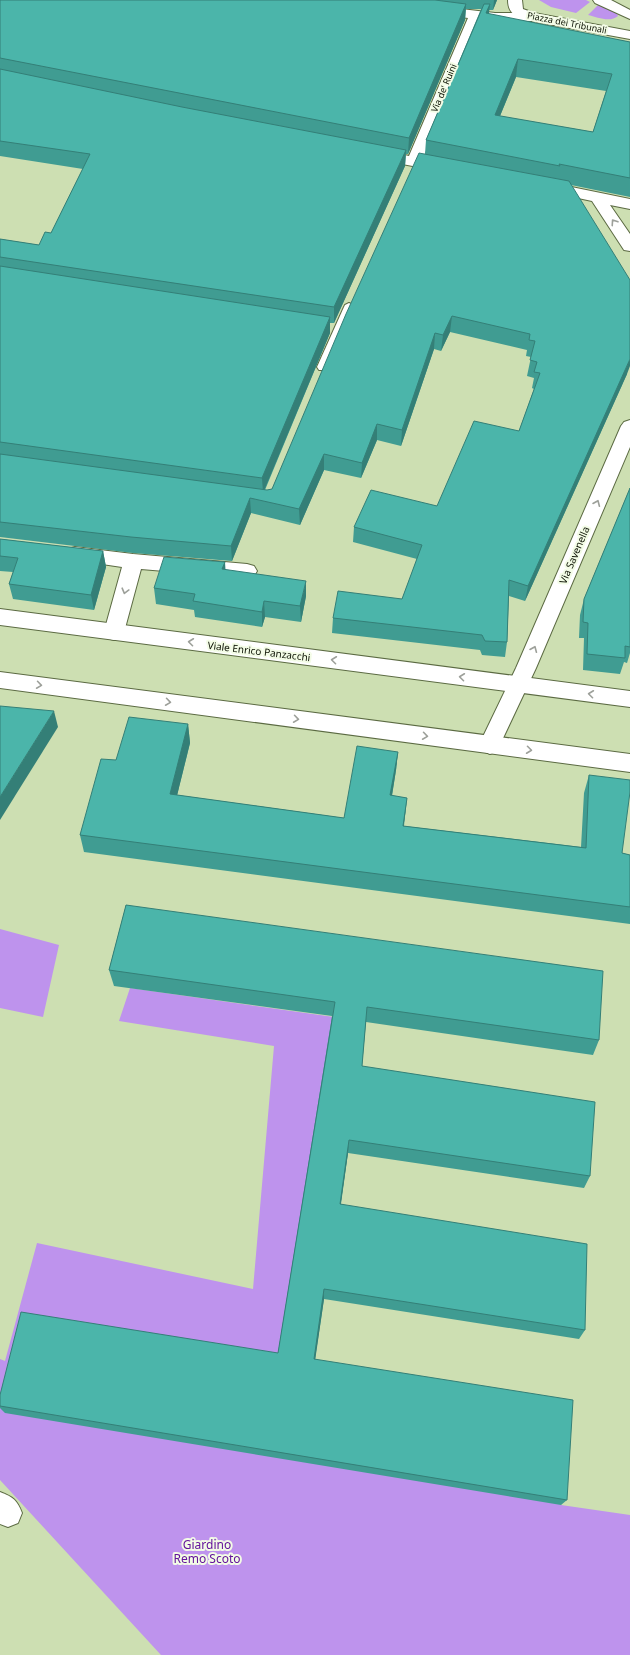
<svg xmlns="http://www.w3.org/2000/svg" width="630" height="1655" viewBox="0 0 630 1655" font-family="'Noto Sans',sans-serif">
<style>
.green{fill:#be93ed}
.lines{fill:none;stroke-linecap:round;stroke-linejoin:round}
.lane-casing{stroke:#5b6a42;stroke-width:2}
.street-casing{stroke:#5b6a42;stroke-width:2}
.secondary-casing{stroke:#5b6a42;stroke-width:2}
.primary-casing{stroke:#5b6a42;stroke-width:2}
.lane{fill:#fff;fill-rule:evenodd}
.street{fill:#fff;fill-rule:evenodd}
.secondary{fill:#fff;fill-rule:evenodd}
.primary{fill:#fff;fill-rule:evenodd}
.wall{fill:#409c92;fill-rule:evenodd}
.shaded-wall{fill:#347f77}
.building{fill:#4bb5aa;stroke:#347f77;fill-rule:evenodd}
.oneway{stroke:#9da09a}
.labels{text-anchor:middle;stroke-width:4;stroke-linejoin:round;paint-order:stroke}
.far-street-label{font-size:9px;fill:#0b1103;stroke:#f3fce6}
.street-label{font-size:10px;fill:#0b1103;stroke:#f3fce6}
.near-park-label{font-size:12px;fill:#64149b;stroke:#f3fce6}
</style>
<rect width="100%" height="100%" fill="#cddfb2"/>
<g class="green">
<polygon points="539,0 586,0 590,2 576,13 551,7"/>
<path d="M 598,5 L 616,12 L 618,16 C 610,23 597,17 588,15 Z"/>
<polygon points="0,929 59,945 43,1017 0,1008"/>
<polygon points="130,988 334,1017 279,1362 561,1505 630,1515 630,1655 161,1655 0,1480 0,1359 5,1361 37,1243 253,1289 274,1046 119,1021"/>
</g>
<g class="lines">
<defs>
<polygon id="lane" points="349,303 353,305 354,307 329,367 327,370 319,370 317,367 344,307 345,305"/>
<g id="street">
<polygon points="436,6 495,13 531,13 536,14 538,17 536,20 531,21 481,20 423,158 450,164 452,167 450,170 444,172 376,159 371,157 368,154 371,151 376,149 409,156 468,18 431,13 429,10 431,7"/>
<polygon points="547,182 630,199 630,209 610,205 630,234 630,251 624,250 592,201 541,190 539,187 541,184"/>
<polygon points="630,420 630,447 536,668 497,751 490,754 483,751 479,745 516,668 621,426 624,422"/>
<polygon points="75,547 133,554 247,564 254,566 257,571 254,576 247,578 141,569 124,632 121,638 114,640 107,638 104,632 122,567 68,559 65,554 68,549"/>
<path d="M 0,1492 C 13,1497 17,1500 22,1513 L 18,1523 L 8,1527 L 0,1524 Z"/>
</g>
<g id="secondary">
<path d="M 508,0 L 522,0 L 523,9 L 534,13 L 630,31 L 630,39 L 526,20 C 515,16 508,13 508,0 Z"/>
<polygon points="593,0 611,0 630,10 630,19 595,3"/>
</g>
<g id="primary">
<polygon points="0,609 630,691 630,707 0,625"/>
<polygon points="0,672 630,754 630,772 0,688"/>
</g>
</defs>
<use href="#lane" class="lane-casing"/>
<use href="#street" class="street-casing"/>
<use href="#secondary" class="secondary-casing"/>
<use href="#primary" class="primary-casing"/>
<use href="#lane" class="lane"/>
<use href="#street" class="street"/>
<use href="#secondary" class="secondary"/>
<use href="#primary" class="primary"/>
</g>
<g class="wall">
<path d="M 0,0 L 497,0 L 493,10 L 489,10 L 489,14 L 630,42 L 630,197 L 571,185 L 627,374 L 525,601 L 509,596 L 507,642 L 505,657 L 482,655 L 480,650 L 332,633 L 333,618 L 402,599 L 417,559 L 353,542 L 354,527 L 437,506 L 519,431 L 534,389 L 532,388 L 534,378 L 527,376 L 531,357 L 526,356 L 527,350 L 450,332 L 441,351 L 434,349 L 401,446 L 377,440 L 361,478 L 324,470 L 300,525 L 251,513 L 232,561 L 133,553 L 0,537 L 0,239 L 39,245 L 51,233 L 83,169 L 0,156 ZM 466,9 L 481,9 L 426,140 L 425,154 L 272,489 L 267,490 L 265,490 L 330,333 L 330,323 L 334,323 L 405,166 L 406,154 L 408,154 L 465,20 ZM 516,77 L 606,91 L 593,132 L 500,116 Z"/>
<polygon points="630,488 630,653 627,663 624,662 620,674 583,670 584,638 579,638 580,615 584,599"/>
<polygon points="0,539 103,551 106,567 94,610 13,599 9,584 13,572 0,571"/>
<polygon points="225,562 225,570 306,596 301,622 265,617 262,627 195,617 194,610 156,604 154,588"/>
<polygon points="188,724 190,743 177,795 344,818 398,752 396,770 392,796 407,798 404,826 581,847 584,793 589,775 622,853 630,855 630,924 84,852 80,835 116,760"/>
<polygon points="126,905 599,1040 593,1055 366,1022 362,1066 590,1176 584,1188 348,1153 341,1204 585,1330 579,1339 324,1299 315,1359 567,1500 561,1505 5,1413 0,1408 0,1395 278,1353 332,1016 114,986 109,970"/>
</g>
<g class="shaded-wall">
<polygon points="494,0 497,0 493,10"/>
<polygon points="466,4 465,20 408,154 409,138"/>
<polygon points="490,4 488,22 486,13"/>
<polygon points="518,59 516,77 493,133 495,115"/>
<polygon points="406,150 405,166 334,323 334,307"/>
<polygon points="452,316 450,332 441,351 443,335"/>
<polygon points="330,317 330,333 263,493 262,478"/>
<polygon points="435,333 434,349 401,446 402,430"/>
<polygon points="630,359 630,366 627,374 525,601 528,586"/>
<polygon points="377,424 377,440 361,478 362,463"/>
<polygon points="324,454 324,470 300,525 299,509"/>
<polygon points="250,498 251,513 232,561 231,546"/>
<polygon points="103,551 106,567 94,610 91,595"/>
<polygon points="225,562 226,578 222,569"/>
<polygon points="306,581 306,596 301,622 300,606"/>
<polygon points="264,601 265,617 262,627 262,612"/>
<polygon points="54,711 58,727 0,820 0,797"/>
<polygon points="188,724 190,743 173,812 170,794"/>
<polygon points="398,752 396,770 389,813 390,795"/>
<polygon points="407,798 405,815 401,843 403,826"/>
<polygon points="349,1140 348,1153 339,1216 340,1204"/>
<polygon points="324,1289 324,1299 314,1368 314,1359"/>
</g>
<g class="building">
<polygon points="0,0 435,0 466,4 409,138 0,58"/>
<path d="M 484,4 L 490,4 L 486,13 L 630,42 L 630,178 L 559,164 L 560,166 L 426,140 ZM 518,59 L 612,74 L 593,132 L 495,115 Z"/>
<polygon points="0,69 182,107 406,150 334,307 0,257 0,239 39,245 45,232 51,233 90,154 0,141"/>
<polygon points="419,153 569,181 630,280 630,359 528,586 509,580 507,642 485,641 482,635 333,618 338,591 402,599 422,545 354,527 371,490 437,506 474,421 519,431 540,373 534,372 537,362 530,360 535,341 529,340 530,334 452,316 443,335 435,333 402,430 377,424 362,463 324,454 299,509 250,498 231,546 131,537 0,522 0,454 267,490 272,489 346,314"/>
<polygon points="0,266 330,317 262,478 0,442"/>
<polygon points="630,488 630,647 625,646 625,658 587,654 588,623 583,622 584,599"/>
<polygon points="0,539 103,551 91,595 9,584 18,558 0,556"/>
<polygon points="164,557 225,562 222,569 306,581 300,606 264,601 262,612 193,601 195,594 154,588"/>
<polygon points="0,706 54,711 0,797"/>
<polygon points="129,717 188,724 170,794 344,818 357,746 398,752 390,795 407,798 403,826 586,848 589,775 630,780 630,792 622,853 630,855 630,907 80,835 101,759 116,760"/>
<polygon points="126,905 603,971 599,1040 367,1007 362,1066 595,1102 590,1176 349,1140 340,1204 587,1244 585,1330 324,1289 314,1359 573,1400 567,1500 0,1406 0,1395 21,1312 278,1353 335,1002 109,970"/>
</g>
<defs><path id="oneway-chevron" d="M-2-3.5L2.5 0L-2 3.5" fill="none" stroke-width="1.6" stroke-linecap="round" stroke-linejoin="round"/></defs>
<g class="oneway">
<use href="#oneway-chevron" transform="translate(614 222) rotate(-124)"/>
<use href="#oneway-chevron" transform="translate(597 503) rotate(-67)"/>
<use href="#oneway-chevron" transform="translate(125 591) rotate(105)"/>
<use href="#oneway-chevron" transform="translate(191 642) rotate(-173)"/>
<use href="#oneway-chevron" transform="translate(534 649) rotate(-67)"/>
<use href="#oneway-chevron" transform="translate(334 660) rotate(-173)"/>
<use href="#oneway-chevron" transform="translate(462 677) rotate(-173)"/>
<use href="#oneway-chevron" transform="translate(39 685) rotate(8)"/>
<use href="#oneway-chevron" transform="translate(591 694) rotate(-173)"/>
<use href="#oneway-chevron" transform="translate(168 702) rotate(8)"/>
<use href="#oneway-chevron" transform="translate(296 719) rotate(8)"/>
<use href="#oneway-chevron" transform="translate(425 736) rotate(8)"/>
<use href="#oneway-chevron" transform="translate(529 750) rotate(7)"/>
</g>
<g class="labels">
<g class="far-street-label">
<text transform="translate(567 23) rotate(11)" y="3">Piazza dei Tribunali</text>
<text transform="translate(444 88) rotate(-67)" y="3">Via de' Ruini</text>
</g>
<g class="street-label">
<text transform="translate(574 555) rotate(-67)" y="4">Via Savenella</text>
<text transform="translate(259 651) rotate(7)" y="4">Viale Enrico Panzacchi</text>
</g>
<g class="near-park-label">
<text x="207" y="1549">Giardino<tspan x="207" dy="14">Remo Scoto</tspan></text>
</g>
</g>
</svg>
